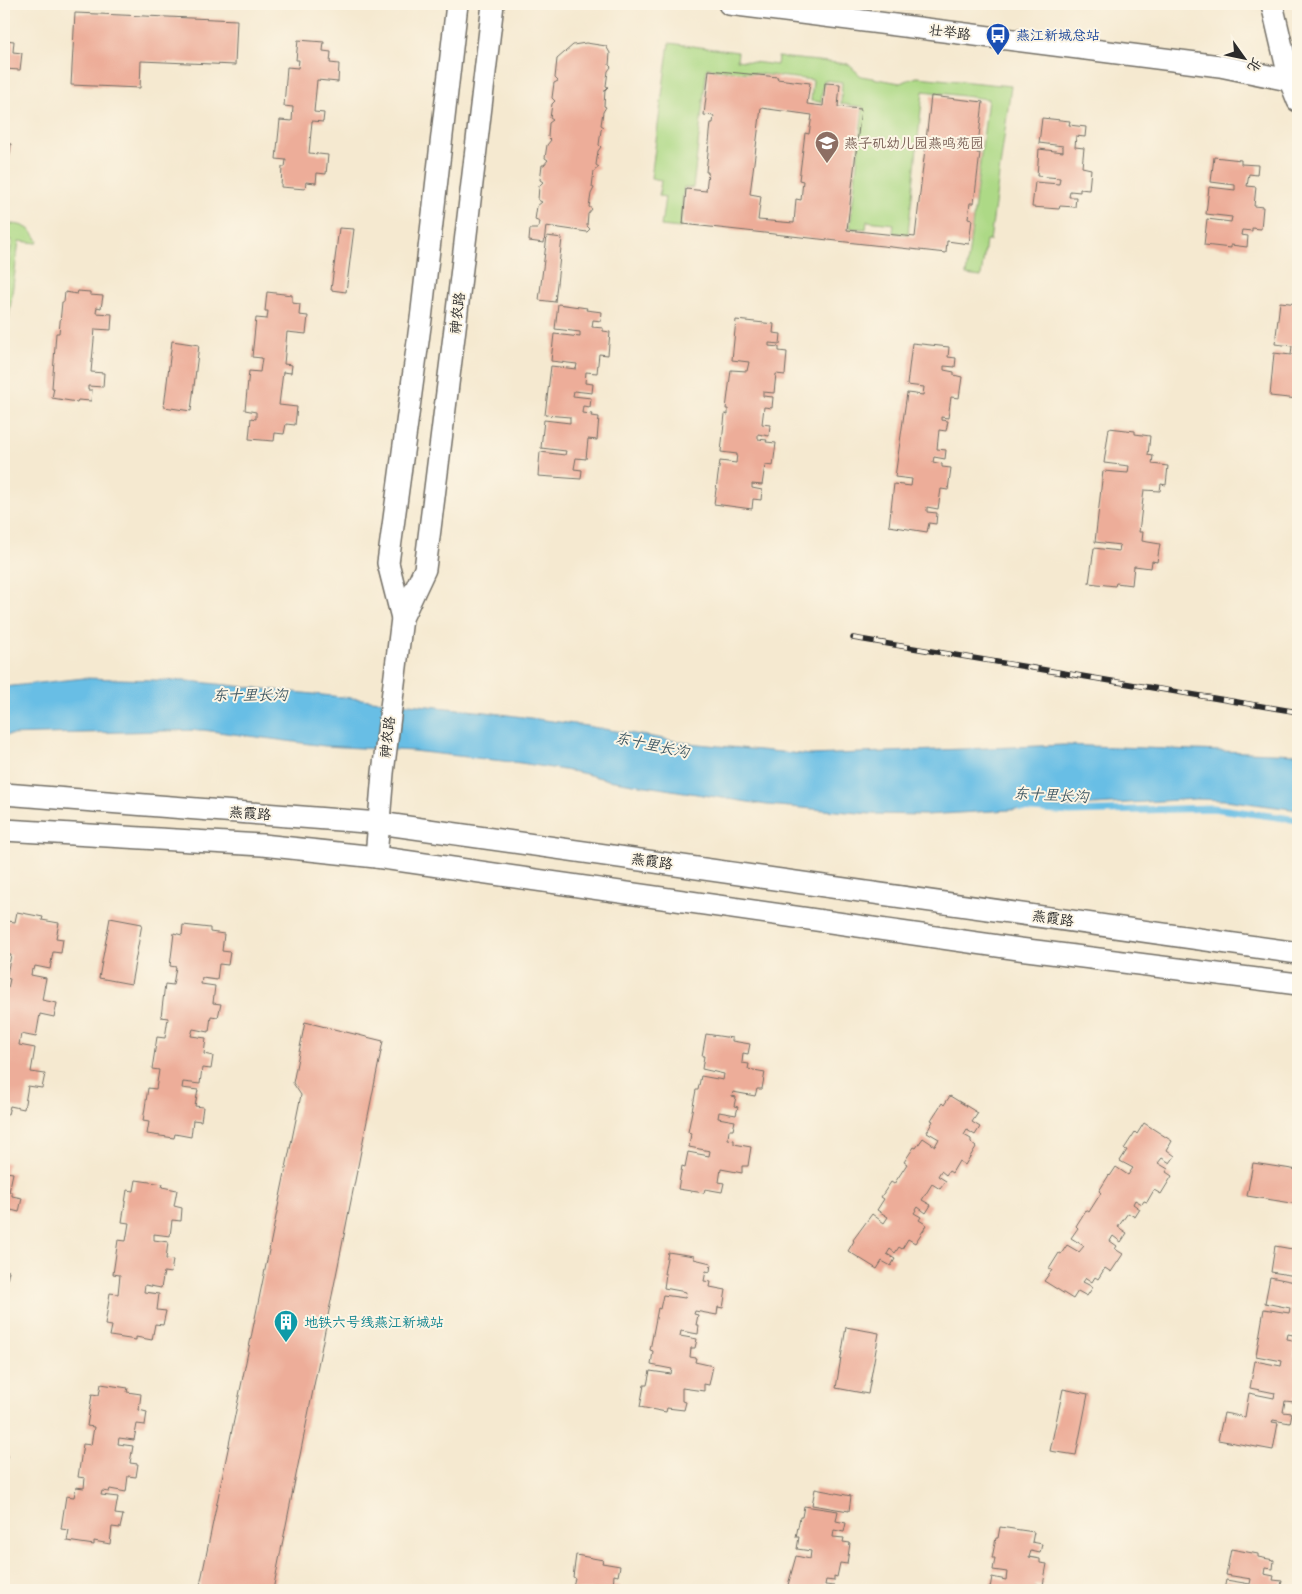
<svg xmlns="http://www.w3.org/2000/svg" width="1302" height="1594" viewBox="0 0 1302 1594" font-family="Pangolin,'LXGW WenKai TC',sans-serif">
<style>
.green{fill:#add986;stroke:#6c8258}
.water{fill:#68bee5;stroke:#4a7488}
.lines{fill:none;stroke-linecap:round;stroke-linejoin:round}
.stream{stroke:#68bee5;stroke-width:7}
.building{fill:#edad99;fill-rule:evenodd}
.minor-casing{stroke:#726e65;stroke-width:24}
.minor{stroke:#fff;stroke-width:21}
.rail-casing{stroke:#2b2b2b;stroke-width:5.5}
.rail{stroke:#fcf5e5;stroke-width:4;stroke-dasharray:11;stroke-linecap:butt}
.labels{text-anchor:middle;stroke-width:4;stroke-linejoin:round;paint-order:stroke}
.street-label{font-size:14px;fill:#2b2b2b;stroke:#fcf5e5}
.transit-label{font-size:14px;fill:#164399;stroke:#fcf5e5;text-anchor:start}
.education-label{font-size:14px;fill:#785e54;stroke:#fcf5e5;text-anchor:start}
.culture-label{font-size:14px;fill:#0d838f;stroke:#fcf5e5;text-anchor:start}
.water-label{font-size:15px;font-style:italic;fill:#3d5763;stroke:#fcf5e5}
</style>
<rect width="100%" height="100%" fill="#fcf5e5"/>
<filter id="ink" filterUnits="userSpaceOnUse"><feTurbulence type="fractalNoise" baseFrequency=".02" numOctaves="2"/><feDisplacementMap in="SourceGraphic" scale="10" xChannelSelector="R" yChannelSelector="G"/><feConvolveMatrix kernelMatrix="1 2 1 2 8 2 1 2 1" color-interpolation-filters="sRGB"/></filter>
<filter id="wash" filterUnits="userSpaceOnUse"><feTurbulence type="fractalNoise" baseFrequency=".0096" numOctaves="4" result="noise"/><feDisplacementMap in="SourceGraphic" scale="20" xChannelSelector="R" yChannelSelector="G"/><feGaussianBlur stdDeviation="1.12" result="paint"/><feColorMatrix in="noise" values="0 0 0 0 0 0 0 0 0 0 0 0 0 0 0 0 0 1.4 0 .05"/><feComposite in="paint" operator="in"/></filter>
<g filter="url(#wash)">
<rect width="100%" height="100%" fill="#f5e9d0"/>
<g class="green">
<polygon points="669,43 738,52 737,60 777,65 778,57 848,64 861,76 900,83 917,77 1011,86 990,241 986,241 981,277 966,275 988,99 923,91 908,234 893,233 894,224 867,221 866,229 850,228 863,107 841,104 842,82 824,80 821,102 811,101 813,80 707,68 693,188 684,187 680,228 661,226 665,197 659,196 661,180 651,178"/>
<path d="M 10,224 C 24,224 32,229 38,241 L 37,243 L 19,241 L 4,354 L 4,300 L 12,240 L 4,239 L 4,227 Z"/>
</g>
<polygon class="water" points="84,678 188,681 486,712 574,724 688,743 811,755 1064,745 1298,754 1298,810 1226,800 1195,799 925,815 871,814 767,805 608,780 582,773 521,763 413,751 325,746 203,730 4,735 4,687"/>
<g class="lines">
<polyline class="stream" points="1021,808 1070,812 1213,808 1298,820"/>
</g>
<g id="blocks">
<g class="building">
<polygon points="75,13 237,20 235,65 141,61 140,88 71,85"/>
<polygon points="4,32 6,32 5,40 14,41 13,52 22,53 20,70 4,69"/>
<polygon points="298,40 324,42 323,51 331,52 330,63 339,64 338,82 317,80 314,112 324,113 323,122 312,121 309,153 328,155 326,174 317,173 316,183 306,182 305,189 281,187 282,167 285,167 286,160 276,159 280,120 292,121 293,107 284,106 287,67 298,68 299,60 296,60"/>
<polygon points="586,43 606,46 610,53 609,65 611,67 608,71 606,86 608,87 605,90 604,106 606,107 603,112 601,125 604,127 601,130 599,145 601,147 598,151 596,165 599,167 594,171 592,187 594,188 591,194 589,207 592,209 588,214 587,226 590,229 587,232 546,226 544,243 529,241 530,229 537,229 539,226 540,222 535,220 537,206 542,202 538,200 539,186 543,182 540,180 542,165 544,165 548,160 545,158 547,145 551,140 548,137 549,123 553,120 550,118 552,104 555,101 552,98 554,83 558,81 555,78 557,59 573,45"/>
<path d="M 709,70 L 778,77 L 777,79 L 810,83 L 807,104 L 823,106 L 825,83 L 840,84 L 838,107 L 861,109 L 847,230 L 915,237 L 931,96 L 983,102 L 977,153 L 980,153 L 974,203 L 970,203 L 968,218 L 972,219 L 969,244 L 947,241 L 946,253 L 683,224 L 686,189 L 706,191 L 708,172 L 706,172 L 711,123 L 713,123 L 714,116 L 704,115 ZM 761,108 L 812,115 L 809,134 L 805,133 L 799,180 L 803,181 L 801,200 L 796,199 L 794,223 L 758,220 L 761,196 L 750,194 Z"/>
<polygon points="1042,118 1070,121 1069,125 1086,127 1085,137 1076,136 1075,147 1084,148 1082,167 1091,169 1089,190 1080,189 1080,192 1070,191 1069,197 1076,197 1075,207 1060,206 1059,209 1032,207 1035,182 1059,184 1060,178 1037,176 1039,149 1063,152 1063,146 1039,143"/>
<polygon points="4,143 11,144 9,161 4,161"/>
<polygon points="1214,157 1241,160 1241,164 1258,165 1257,175 1249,174 1247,186 1256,187 1254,206 1263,207 1261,229 1252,228 1252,231 1242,230 1241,235 1248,236 1247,247 1231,245 1231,248 1204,245 1207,219 1231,222 1232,217 1206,214 1209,187 1235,190 1235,185 1211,182"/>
<polygon points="339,228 354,229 346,292 331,290"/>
<polygon points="547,236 562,238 555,302 539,300"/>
<polygon points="78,291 90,292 90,295 103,296 101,308 97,307 96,313 112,314 111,330 95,329 91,372 104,373 103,387 88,386 88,390 92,390 91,401 78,400 77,402 52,398 54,388 52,388 56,333 59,333 62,302 64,302 65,292 77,294"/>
<polygon points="267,292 292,295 292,303 300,304 299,315 308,316 306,334 287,332 284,364 292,365 291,373 283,372 279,405 297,407 295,425 286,424 284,434 275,433 274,441 249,439 251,418 256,419 256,412 245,410 249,371 260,372 262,358 252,357 256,318 267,319 268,311 265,311"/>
<polygon points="1280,302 1298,304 1298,399 1270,396 1274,353 1291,355 1292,346 1275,344"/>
<polygon points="558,304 587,308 586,310 602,312 601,321 593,320 592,327 603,328 603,331 610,332 608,355 599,354 597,373 586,372 585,383 593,384 592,393 574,391 573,396 591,398 590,407 583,406 582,413 592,414 591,416 599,417 597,440 588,439 586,459 576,458 574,469 582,470 581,479 538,476 540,452 565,455 566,451 541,448 544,420 570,423 570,417 545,415 551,366 576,369 577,364 551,361 554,334 580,337 580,332 555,329"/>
<polygon points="736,320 774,324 773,333 781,334 780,344 769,343 769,346 779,347 779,351 787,352 785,375 776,374 774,393 763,392 763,396 773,397 772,408 764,407 762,424 770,425 769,436 758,434 758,439 767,440 766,442 776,443 773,466 765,465 762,485 752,484 752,488 762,490 761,500 753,499 752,509 714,504 720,461 736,463 737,454 721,452 725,414 728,415 728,409 726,409 731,370 747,371 749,362 732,360"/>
<polygon points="172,341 199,345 191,411 164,407"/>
<polygon points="912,343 949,347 948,357 956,358 955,367 944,366 944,370 954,372 954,375 962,377 959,398 951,397 948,418 941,417 941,420 948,421 946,431 939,430 937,449 946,450 945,459 934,457 933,462 942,464 942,467 951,468 948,490 941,489 938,509 927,507 927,512 937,513 936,524 929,523 927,532 889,526 894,484 911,486 912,479 895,477 907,393 923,395 924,387 907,385"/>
<polygon points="1109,428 1135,431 1135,434 1150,436 1148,455 1153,456 1152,464 1168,466 1166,485 1161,484 1160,491 1144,490 1139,532 1143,532 1142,541 1160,544 1157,562 1152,561 1151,568 1134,566 1132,585 1116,583 1115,586 1089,583 1094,548 1119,551 1120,545 1095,542 1103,471 1128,473 1129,466 1104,463"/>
<polygon points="17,912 43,917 42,920 59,923 56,938 63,939 61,953 53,952 50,969 35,966 34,970 32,969 31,975 46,978 42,1000 57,1003 54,1017 40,1014 36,1037 21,1034 19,1045 35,1048 31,1072 45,1074 42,1088 28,1086 24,1109 10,1106 8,1114 4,1113 4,987 8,988 10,979 6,978 11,955 4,954 4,946 8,921 15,922"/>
<polygon points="110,918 142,924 131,984 99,978"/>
<polygon points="183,925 210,928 210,932 224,934 222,951 230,952 228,965 219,964 217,980 202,978 201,984 215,986 213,1003 221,1004 218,1017 211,1016 209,1032 193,1029 191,1036 206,1038 204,1054 213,1056 211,1069 202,1068 200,1084 183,1082 182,1088 198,1090 195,1106 203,1107 201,1121 193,1120 191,1137 175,1134 174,1138 147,1134 149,1122 143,1121 148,1088 156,1089 159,1070 152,1069 157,1037 165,1038 168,1018 161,1017 165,984 173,985 176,967 170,966 174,933 182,935"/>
<polygon points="305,1022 383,1041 273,1590 199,1590 301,1095 293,1083"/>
<polygon points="706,1034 732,1038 732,1041 750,1044 748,1054 743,1053 742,1063 749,1064 748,1069 765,1072 762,1089 757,1089 755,1096 733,1092 732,1096 736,1097 734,1106 738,1107 736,1115 719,1112 718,1118 735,1121 733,1130 729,1130 728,1139 734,1140 734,1144 751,1147 748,1166 742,1166 742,1173 721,1169 719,1182 724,1183 722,1192 705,1189 704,1193 678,1189 682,1166 685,1167 688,1152 709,1156 710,1151 689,1147 691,1133 688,1132 696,1090 698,1090 701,1076 723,1080 724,1074 702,1069 704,1056 702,1056"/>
<polygon points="950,1096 978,1113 972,1122 980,1127 975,1135 967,1130 964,1135 971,1139 971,1143 976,1147 965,1165 959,1161 952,1173 949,1171 946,1175 941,1171 938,1176 946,1181 940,1189 932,1184 922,1200 931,1205 926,1213 918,1207 914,1213 921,1217 919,1220 927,1225 915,1243 908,1239 902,1249 899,1247 895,1253 890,1249 887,1254 895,1259 891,1266 882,1261 877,1269 848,1251 854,1241 853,1240 872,1214 884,1223 888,1217 877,1210 884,1199 881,1197 891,1182 894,1184 907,1164 904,1162 914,1147 916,1148 923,1138 935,1146 939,1139 927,1132 933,1121 931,1120 942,1103 944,1105"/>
<polygon points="1144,1123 1172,1141 1167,1150 1175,1156 1170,1163 1162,1158 1158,1163 1168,1169 1166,1172 1172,1176 1161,1194 1154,1190 1147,1202 1144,1201 1142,1204 1135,1200 1133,1204 1140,1209 1135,1217 1128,1213 1118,1227 1127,1233 1121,1242 1113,1236 1110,1241 1117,1246 1115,1249 1123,1254 1111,1272 1105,1268 1098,1279 1095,1277 1092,1282 1086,1278 1083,1282 1093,1287 1087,1296 1078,1291 1073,1299 1044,1281 1052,1270 1049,1269 1059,1253 1061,1254 1067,1245 1079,1252 1084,1246 1071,1238 1078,1228 1076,1226 1086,1210 1089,1212 1101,1193 1099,1191 1109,1175 1110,1176 1116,1167 1128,1175 1133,1168 1120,1161 1127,1150 1124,1149 1135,1132 1137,1134"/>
<polygon points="4,1162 8,1163 6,1172 13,1173 9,1192 12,1192 12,1196 22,1198 19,1212 7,1209 5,1220"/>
<polygon points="1253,1163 1298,1170 1298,1204 1247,1196"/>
<polygon points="136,1180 163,1184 162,1187 177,1190 174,1206 182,1208 181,1221 172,1220 170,1236 154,1234 154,1240 168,1242 166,1259 173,1260 171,1273 164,1272 161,1288 145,1285 144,1292 159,1294 157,1310 166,1311 163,1325 155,1324 152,1340 136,1337 136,1340 110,1336 112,1326 105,1325 110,1293 118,1294 120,1275 113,1274 118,1240 126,1241 129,1223 122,1222 127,1190 134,1191"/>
<polygon points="1275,1246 1298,1250 1298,1336 1288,1334 1287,1339 1298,1341 1298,1351 1295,1350 1294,1357 1298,1358 1298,1391 1297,1397 1294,1397 1294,1402 1285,1401 1283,1412 1292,1413 1290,1423 1273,1420 1272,1422 1278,1423 1273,1450 1218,1440 1224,1413 1245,1417 1249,1393 1274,1398 1275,1393 1250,1388 1255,1361 1281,1366 1282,1361 1256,1356 1264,1309 1289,1313 1290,1308 1265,1303 1270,1277 1295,1282 1296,1276 1271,1272"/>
<polygon points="668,1252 694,1256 694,1259 711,1263 710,1272 706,1271 704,1281 711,1282 710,1287 726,1290 723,1308 718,1307 717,1315 695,1311 694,1314 698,1315 696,1325 699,1325 698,1334 681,1331 680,1336 697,1339 695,1348 691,1348 690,1357 696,1358 695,1362 713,1366 709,1385 704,1384 704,1391 682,1388 682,1401 686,1402 684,1410 667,1408 666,1412 640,1407 644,1385 647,1385 650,1371 671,1374 672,1369 651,1365 653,1351 650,1350 658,1308 660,1309 663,1295 685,1298 686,1292 664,1288 666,1274 664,1274"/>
<polygon points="4,1270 9,1271 6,1285 4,1284"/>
<polygon points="846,1327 879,1333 868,1394 836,1388"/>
<polygon points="101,1384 128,1388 127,1392 141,1394 139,1410 147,1412 145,1425 137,1424 134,1440 119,1438 118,1444 133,1446 130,1463 138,1464 136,1477 128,1476 126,1492 110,1489 109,1492 102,1491 101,1495 118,1497 115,1514 123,1515 120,1528 112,1527 110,1544 94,1541 94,1545 67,1541 69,1530 61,1529 66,1496 74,1497 76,1487 84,1488 85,1478 78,1477 83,1444 91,1445 94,1427 87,1426 92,1394 99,1395"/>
<polygon points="1063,1389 1088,1394 1076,1455 1050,1451"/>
<polygon points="4,1454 8,1455 5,1472 4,1472"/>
<polygon points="815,1489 851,1496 849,1511 812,1505"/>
<polygon points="804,1506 838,1511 836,1521 846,1523 844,1532 834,1530 833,1537 844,1538 843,1542 850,1543 847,1564 840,1563 837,1577 834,1576 834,1581 826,1580 825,1585 834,1586 833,1590 790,1590 791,1586 788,1585 796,1556 810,1559 811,1551 797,1549 799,1537 796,1537 800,1517 802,1517"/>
<polygon points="1000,1527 1034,1532 1032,1542 1042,1544 1040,1553 1031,1551 1029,1557 1040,1559 1040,1563 1047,1564 1043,1585 1036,1584 1035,1590 987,1590 988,1588 990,1588 992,1577 1006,1580 1007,1572 993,1570 995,1558 992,1558 996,1538 998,1538"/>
<polygon points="1231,1549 1258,1554 1258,1557 1274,1560 1273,1569 1265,1568 1264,1574 1274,1576 1273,1580 1282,1581 1280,1590 1224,1590 1226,1580 1250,1584 1251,1579 1226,1575"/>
<polygon points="576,1555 603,1560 602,1563 620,1566 618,1576 614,1575 613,1585 619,1586 618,1590 572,1590 575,1578 573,1577"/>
</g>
</g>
</g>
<g filter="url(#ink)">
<use href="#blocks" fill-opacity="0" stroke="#726e65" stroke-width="1"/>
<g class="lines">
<defs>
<g id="minor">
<polyline points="729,4 1220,66 1298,82"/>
<polyline points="1272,4 1290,81 1298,101"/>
<polyline points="402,618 388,563 421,319 457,4"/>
<polyline points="4,794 379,823 1298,953"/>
<polyline points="4,830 262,845 376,857 1019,949 1298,984"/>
<polyline points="376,857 383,773 402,618 425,569 455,328 493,4"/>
</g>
</defs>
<use href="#minor" class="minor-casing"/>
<use href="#minor" class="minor"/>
<defs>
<polyline id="rail" points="853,638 1298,712"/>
</defs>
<use href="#rail" class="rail-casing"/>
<use href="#rail" class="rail"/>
</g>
</g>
<defs>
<symbol id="bus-pin" viewBox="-11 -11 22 30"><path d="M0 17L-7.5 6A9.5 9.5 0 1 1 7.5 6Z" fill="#1a4fb4" stroke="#fcf5e5"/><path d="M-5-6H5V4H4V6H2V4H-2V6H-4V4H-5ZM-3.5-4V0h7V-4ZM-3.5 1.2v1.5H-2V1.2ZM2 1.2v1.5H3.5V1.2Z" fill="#fff"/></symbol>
<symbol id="school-pin" viewBox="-11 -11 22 30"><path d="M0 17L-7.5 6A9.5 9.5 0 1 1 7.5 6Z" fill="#8d6e63" stroke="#fcf5e5"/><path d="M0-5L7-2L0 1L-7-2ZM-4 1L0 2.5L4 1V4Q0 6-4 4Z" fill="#fff"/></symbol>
<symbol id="building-pin" viewBox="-11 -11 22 30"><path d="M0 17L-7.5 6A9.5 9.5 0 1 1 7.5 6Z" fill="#0f9aa8" stroke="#fcf5e5"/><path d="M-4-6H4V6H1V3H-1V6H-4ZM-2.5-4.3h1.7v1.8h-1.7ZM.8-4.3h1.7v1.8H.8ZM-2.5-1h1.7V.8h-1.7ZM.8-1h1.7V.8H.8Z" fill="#fff"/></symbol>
</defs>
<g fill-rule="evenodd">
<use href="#bus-pin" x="984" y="21" width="28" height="38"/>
<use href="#school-pin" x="813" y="129" width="28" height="38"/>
<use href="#building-pin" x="272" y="1308" width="28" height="38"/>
</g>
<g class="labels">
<g class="street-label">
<text transform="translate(950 32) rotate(7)" y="5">壮举路</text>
<text transform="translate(457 313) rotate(-83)" y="5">神农路</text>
<text transform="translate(387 737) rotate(-83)" y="5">神农路</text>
<text transform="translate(250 813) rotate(4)" y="5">燕霞路</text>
<text transform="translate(652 861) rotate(8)" y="5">燕霞路</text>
<text transform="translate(1053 918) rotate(8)" y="5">燕霞路</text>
</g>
<g class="transit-label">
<text x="1016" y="40">燕江新城总站</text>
</g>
<g class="education-label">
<text x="844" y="148">燕子矶幼儿园燕鸣苑园</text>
</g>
<g class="culture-label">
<text x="304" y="1327">地铁六号线燕江新城站</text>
</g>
<g class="water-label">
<text x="250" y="700">东十里长沟</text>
<text transform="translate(652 745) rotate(12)" y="5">东十里长沟</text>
<text transform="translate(1051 795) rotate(3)" y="5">东十里长沟</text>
</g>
</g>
<rect width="1302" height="1594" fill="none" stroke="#fcf5e5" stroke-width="20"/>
<g transform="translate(1244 58) rotate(123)" stroke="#fcf5e5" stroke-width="4" paint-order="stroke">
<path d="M0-4L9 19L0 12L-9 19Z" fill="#2b2b2b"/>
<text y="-8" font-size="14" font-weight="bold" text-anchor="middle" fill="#2b2b2b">北</text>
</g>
</svg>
